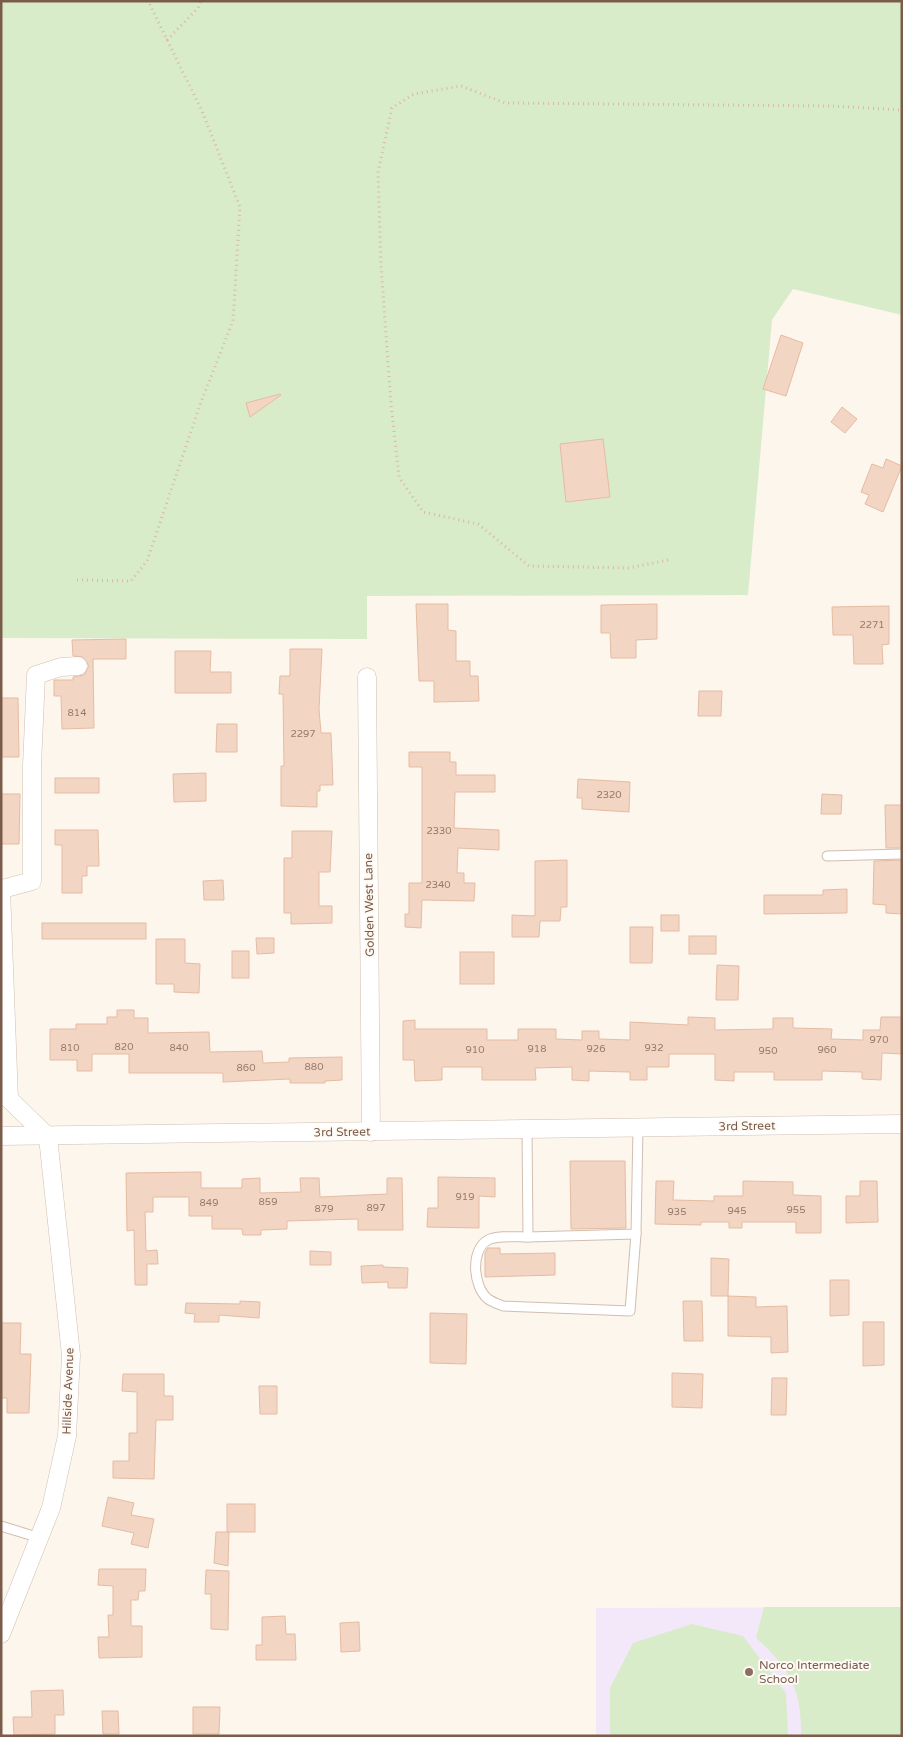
<svg xmlns="http://www.w3.org/2000/svg" width="903" height="1737" viewBox="0 0 903 1737" font-family="'Varela Round',sans-serif">
<style>
.education{fill:#f3e8fa}
.green{fill:#d8ecc9}
.building{fill:#f3d5c3;stroke:#e6bba3}
.lines{fill:none;stroke-linecap:round;stroke-linejoin:round}
.lane-casing{stroke:#d1beb0;stroke-width:11}
.street-casing{stroke:#d1beb0;stroke-width:19}
.path{stroke:#d9b8a5;stroke-width:3;stroke-dasharray:1 4;stroke-linecap:butt}
.lane{stroke:#fff;stroke-width:9}
.street{stroke:#fff;stroke-width:18}
.education-dot{fill:#8d6e63;stroke:#fffaf3;stroke-width:2}
.labels{text-anchor:middle;stroke-width:4;stroke-linejoin:round;paint-order:stroke}
.number-label{font-size:10px;fill:#987a6a}
.street-label{font-size:12px;fill:#7a5c4d;stroke:#fffaf3}
.education-label{font-size:12px;fill:#785e54;stroke:#fffaf3;text-anchor:start}
</style>
<rect width="100%" height="100%" fill="#fdf6ec"/>
<polygon class="education" points="902,1607 902,1736 596,1736 596,1608"/>
<g class="green">
<polygon points="1,1 902,1 902,315 793,289 772,320 748,595 367,596 367,639 1,638"/>
<path d="M 764,1607 L 902,1607 L 902,1736 L 801,1736 C 802,1690 790,1668 756,1638 Z"/>
<polygon points="692,1624 743,1636 786,1693 788,1736 610,1736 610,1688 633,1643"/>
</g>
<g class="building">
<polygon points="781,335 803,343 786,396 763,389"/>
<polygon points="280,394 281,395 250,417 246,403"/>
<polygon points="842,407 857,419 845,433 831,422"/>
<polygon points="603,439 610,497 566,502 560,444"/>
<polygon points="886,459 902,466 883,512 865,504 869,495 861,492 872,464 883,468"/>
<polygon points="416,604 448,604 448,630 456,631 456,661 470,661 470,676 478,676 479,701 434,702 434,681 419,681"/>
<polygon points="657,604 657,639 636,640 636,658 611,658 610,633 601,633 601,605"/>
<polygon points="889,606 889,644 882,645 883,664 854,664 853,635 833,635 832,607"/>
<polygon points="126,639 126,659 93,659 94,728 62,729 61,696 54,696 54,680 73,680 73,677 84,675 89,666 83,657 73,656 72,640"/>
<polygon points="290,649 322,649 319,709 321,733 331,733 333,785 320,785 320,791 317,791 317,807 281,806 281,766 284,766 283,694 279,694 280,676 290,676"/>
<polygon points="175,651 211,651 210,672 231,672 231,693 175,693"/>
<polygon points="699,691 722,691 721,716 698,716"/>
<polygon points="1,698 18,698 19,757 1,757"/>
<polygon points="217,724 237,724 237,752 216,752"/>
<polygon points="409,752 450,752 450,762 456,762 456,775 495,775 495,792 455,792 454,828 499,830 499,850 458,848 457,873 464,873 464,883 475,883 474,901 422,900 421,928 405,927 405,914 409,914 409,883 422,883 422,767 409,767"/>
<polygon points="206,773 206,801 174,802 173,774"/>
<rect x="55" y="778" width="44" height="15"/>
<polygon points="578,779 630,782 629,812 582,809 582,798 577,798"/>
<polygon points="1,794 20,794 19,844 1,844"/>
<polygon points="822,794 842,795 841,814 821,814"/>
<polygon points="885,805 902,805 902,848 886,848"/>
<polygon points="55,830 98,830 99,866 87,866 87,876 82,876 82,893 62,893 62,845 55,845"/>
<polygon points="292,831 332,831 330,872 319,872 319,906 332,906 332,923 291,924 291,913 284,913 284,858 292,858"/>
<polygon points="567,860 567,907 561,907 560,921 540,921 539,937 512,937 512,915 535,916 535,861"/>
<polygon points="902,860 902,914 886,913 886,905 873,904 874,861"/>
<polygon points="223,880 224,900 204,900 203,881"/>
<polygon points="847,889 847,913 764,914 764,895 823,895 823,890"/>
<rect x="661" y="915" width="18" height="16"/>
<rect x="42" y="923" width="104" height="16"/>
<polygon points="630,927 653,927 652,963 630,963"/>
<rect x="689" y="936" width="27" height="18"/>
<polygon points="256,938 274,938 274,953 257,954"/>
<polygon points="156,939 185,939 185,963 200,964 199,993 174,992 174,984 156,984"/>
<rect x="232" y="951" width="17" height="27"/>
<rect x="460" y="952" width="34" height="32"/>
<polygon points="717,965 739,966 738,1000 716,1000"/>
<polygon points="117,1010 134,1010 134,1018 148,1018 148,1033 209,1032 210,1052 262,1051 263,1063 289,1062 289,1058 342,1057 342,1080 325,1081 325,1083 290,1083 290,1079 223,1082 223,1073 129,1073 129,1054 92,1054 92,1071 77,1071 77,1060 50,1060 50,1029 76,1029 76,1024 107,1024 107,1017 117,1017"/>
<polygon points="688,1017 715,1018 715,1030 773,1029 773,1018 793,1018 793,1028 832,1029 831,1039 863,1040 863,1030 880,1030 881,1017 902,1017 902,1054 882,1053 881,1080 862,1079 862,1072 822,1071 822,1080 774,1080 774,1072 734,1072 734,1081 715,1080 715,1054 669,1054 669,1067 647,1067 647,1080 630,1080 630,1072 589,1071 589,1081 572,1080 572,1067 535,1068 536,1080 482,1080 482,1067 442,1067 442,1080 415,1081 414,1060 403,1060 403,1021 415,1020 415,1029 487,1029 487,1040 518,1040 518,1029 556,1029 556,1039 582,1040 582,1031 599,1031 599,1039 630,1040 630,1022 688,1025"/>
<polygon points="570,1161 625,1161 626,1228 571,1229"/>
<polygon points="201,1172 201,1188 242,1188 242,1179 260,1178 260,1193 301,1192 300,1178 319,1178 320,1197 387,1194 387,1178 402,1178 403,1230 358,1230 358,1219 287,1221 287,1229 261,1230 261,1235 243,1235 242,1229 212,1229 212,1216 189,1216 189,1197 153,1197 153,1212 145,1212 146,1251 157,1250 158,1264 147,1264 147,1285 135,1285 134,1230 127,1231 126,1173"/>
<polygon points="438,1177 495,1178 495,1197 479,1196 479,1228 427,1227 428,1208 438,1208"/>
<polygon points="656,1181 674,1181 673,1200 714,1201 714,1196 743,1196 743,1181 793,1182 793,1195 821,1196 821,1233 796,1233 796,1222 742,1222 742,1228 729,1228 729,1222 701,1222 701,1225 655,1224"/>
<polygon points="860,1181 877,1181 878,1222 846,1223 846,1196 860,1196"/>
<polygon points="488,1248 500,1248 500,1254 555,1253 555,1275 485,1277 485,1253"/>
<polygon points="310,1251 331,1252 331,1265 310,1265"/>
<polygon points="711,1258 729,1259 728,1296 711,1296"/>
<polygon points="383,1265 383,1267 408,1268 407,1288 388,1288 388,1282 362,1283 361,1266"/>
<polygon points="830,1280 849,1280 849,1315 830,1316"/>
<polygon points="728,1296 756,1297 756,1307 787,1306 788,1352 771,1353 771,1337 728,1336"/>
<polygon points="240,1301 260,1302 259,1318 219,1315 219,1322 194,1322 195,1314 185,1313 186,1303 240,1304"/>
<polygon points="683,1301 702,1301 703,1341 684,1341"/>
<polygon points="430,1313 467,1314 466,1364 430,1363"/>
<polygon points="863,1322 884,1322 884,1365 863,1366"/>
<polygon points="1,1323 21,1323 20,1354 31,1354 29,1413 7,1413 7,1398 1,1398"/>
<polygon points="672,1373 703,1374 702,1408 672,1407"/>
<polygon points="123,1374 164,1374 164,1396 173,1396 173,1420 156,1420 154,1479 113,1478 113,1461 129,1461 129,1433 137,1433 137,1392 122,1391"/>
<polygon points="772,1378 787,1378 786,1415 771,1415"/>
<polygon points="259,1386 277,1386 277,1414 260,1414"/>
<polygon points="108,1497 134,1503 131,1515 154,1519 148,1548 131,1544 134,1533 102,1526"/>
<rect x="227" y="1504" width="28" height="28"/>
<polygon points="216,1532 229,1532 228,1566 214,1563"/>
<polygon points="99,1569 146,1569 145,1591 139,1591 138,1600 131,1600 131,1626 142,1626 142,1657 99,1658 98,1637 109,1637 108,1615 113,1615 113,1586 98,1585"/>
<polygon points="206,1570 229,1571 228,1630 211,1629 211,1594 205,1594"/>
<polygon points="285,1616 286,1634 295,1634 296,1660 256,1660 256,1645 262,1645 262,1617"/>
<polygon points="359,1622 360,1651 341,1652 340,1623"/>
<polygon points="63,1690 64,1715 55,1715 55,1734 14,1735 13,1717 32,1717 31,1691"/>
<polygon points="193,1707 220,1707 219,1734 193,1734"/>
<polygon points="102,1711 118,1711 119,1734 103,1734"/>
</g>
<g class="lines">
<defs>
<g id="lane">
<polyline points="827,856 902,854"/>
<polyline points="527,1129 528,1237 636,1234 638,1128"/>
<path d="M 528,1237 C 517,1237 497,1235 488,1240 C 470,1250 473,1287 488,1299 C 492,1302 498,1304 503,1306 L 630,1311 L 636,1234"/>
<polyline points="1,1526 40,1538"/>
</g>
<g id="street">
<polyline points="367,677 371,1132"/>
<polyline points="1,889 9,1099 48,1137"/>
<polyline points="2,889 32,881 32,766 36,675 61,667 78,666"/>
<polyline points="1,1136 902,1124"/>
<polyline points="1,1634 51,1508 67,1436 71,1355 48,1137"/>
</g>
</defs>
<use href="#lane" class="lane-casing"/>
<use href="#street" class="street-casing"/>
<g class="path">
<polyline points="167,40 198,8 201,1"/>
<polyline points="668,560 629,568 529,566 478,524 423,512 399,477 391,404 381,265 378,172 392,108 414,94 461,86 505,103 831,106 902,110"/>
<polyline points="77,580 131,581 147,561 201,402 233,321 240,207 202,111 148,1"/>
</g>
<use href="#lane" class="lane"/>
<use href="#street" class="street"/>
</g>
<circle class="education-dot" cx="749" cy="1672" r="5"/>
<g class="labels">
<g class="number-label">
<text x="872" y="628">2271</text>
<text x="77" y="716">814</text>
<text x="303" y="737">2297</text>
<text x="609" y="798">2320</text>
<text x="439" y="834">2330</text>
<text x="438" y="888">2340</text>
<text x="879" y="1043">970</text>
<text x="124" y="1050">820</text>
<text x="70" y="1051">810</text>
<text x="179" y="1051">840</text>
<text x="654" y="1051">932</text>
<text x="537" y="1052">918</text>
<text x="596" y="1052">926</text>
<text x="475" y="1053">910</text>
<text x="827" y="1053">960</text>
<text x="768" y="1054">950</text>
<text x="314" y="1070">880</text>
<text x="246" y="1071">860</text>
<text x="465" y="1200">919</text>
<text x="268" y="1205">859</text>
<text x="209" y="1206">849</text>
<text x="376" y="1211">897</text>
<text x="324" y="1212">879</text>
<text x="796" y="1213">955</text>
<text x="737" y="1214">945</text>
<text x="677" y="1215">935</text>
</g>
<g class="street-label">
<text transform="translate(369 905) rotate(-91)" y="4">Golden West Lane</text>
<text transform="translate(747 1126) rotate(-1)" y="4">3rd Street</text>
<text transform="translate(342 1132) rotate(-1)" y="4">3rd Street</text>
<text transform="translate(68 1391) rotate(-88)" y="4">Hillside Avenue</text>
</g>
<g class="education-label">
<text x="759" y="1669">Norco Intermediate<tspan x="759" dy="14">School</tspan></text>
</g>
</g>
<rect width="903" height="1737" fill="none" stroke="#7a5c4d" stroke-width="5"/>
</svg>
